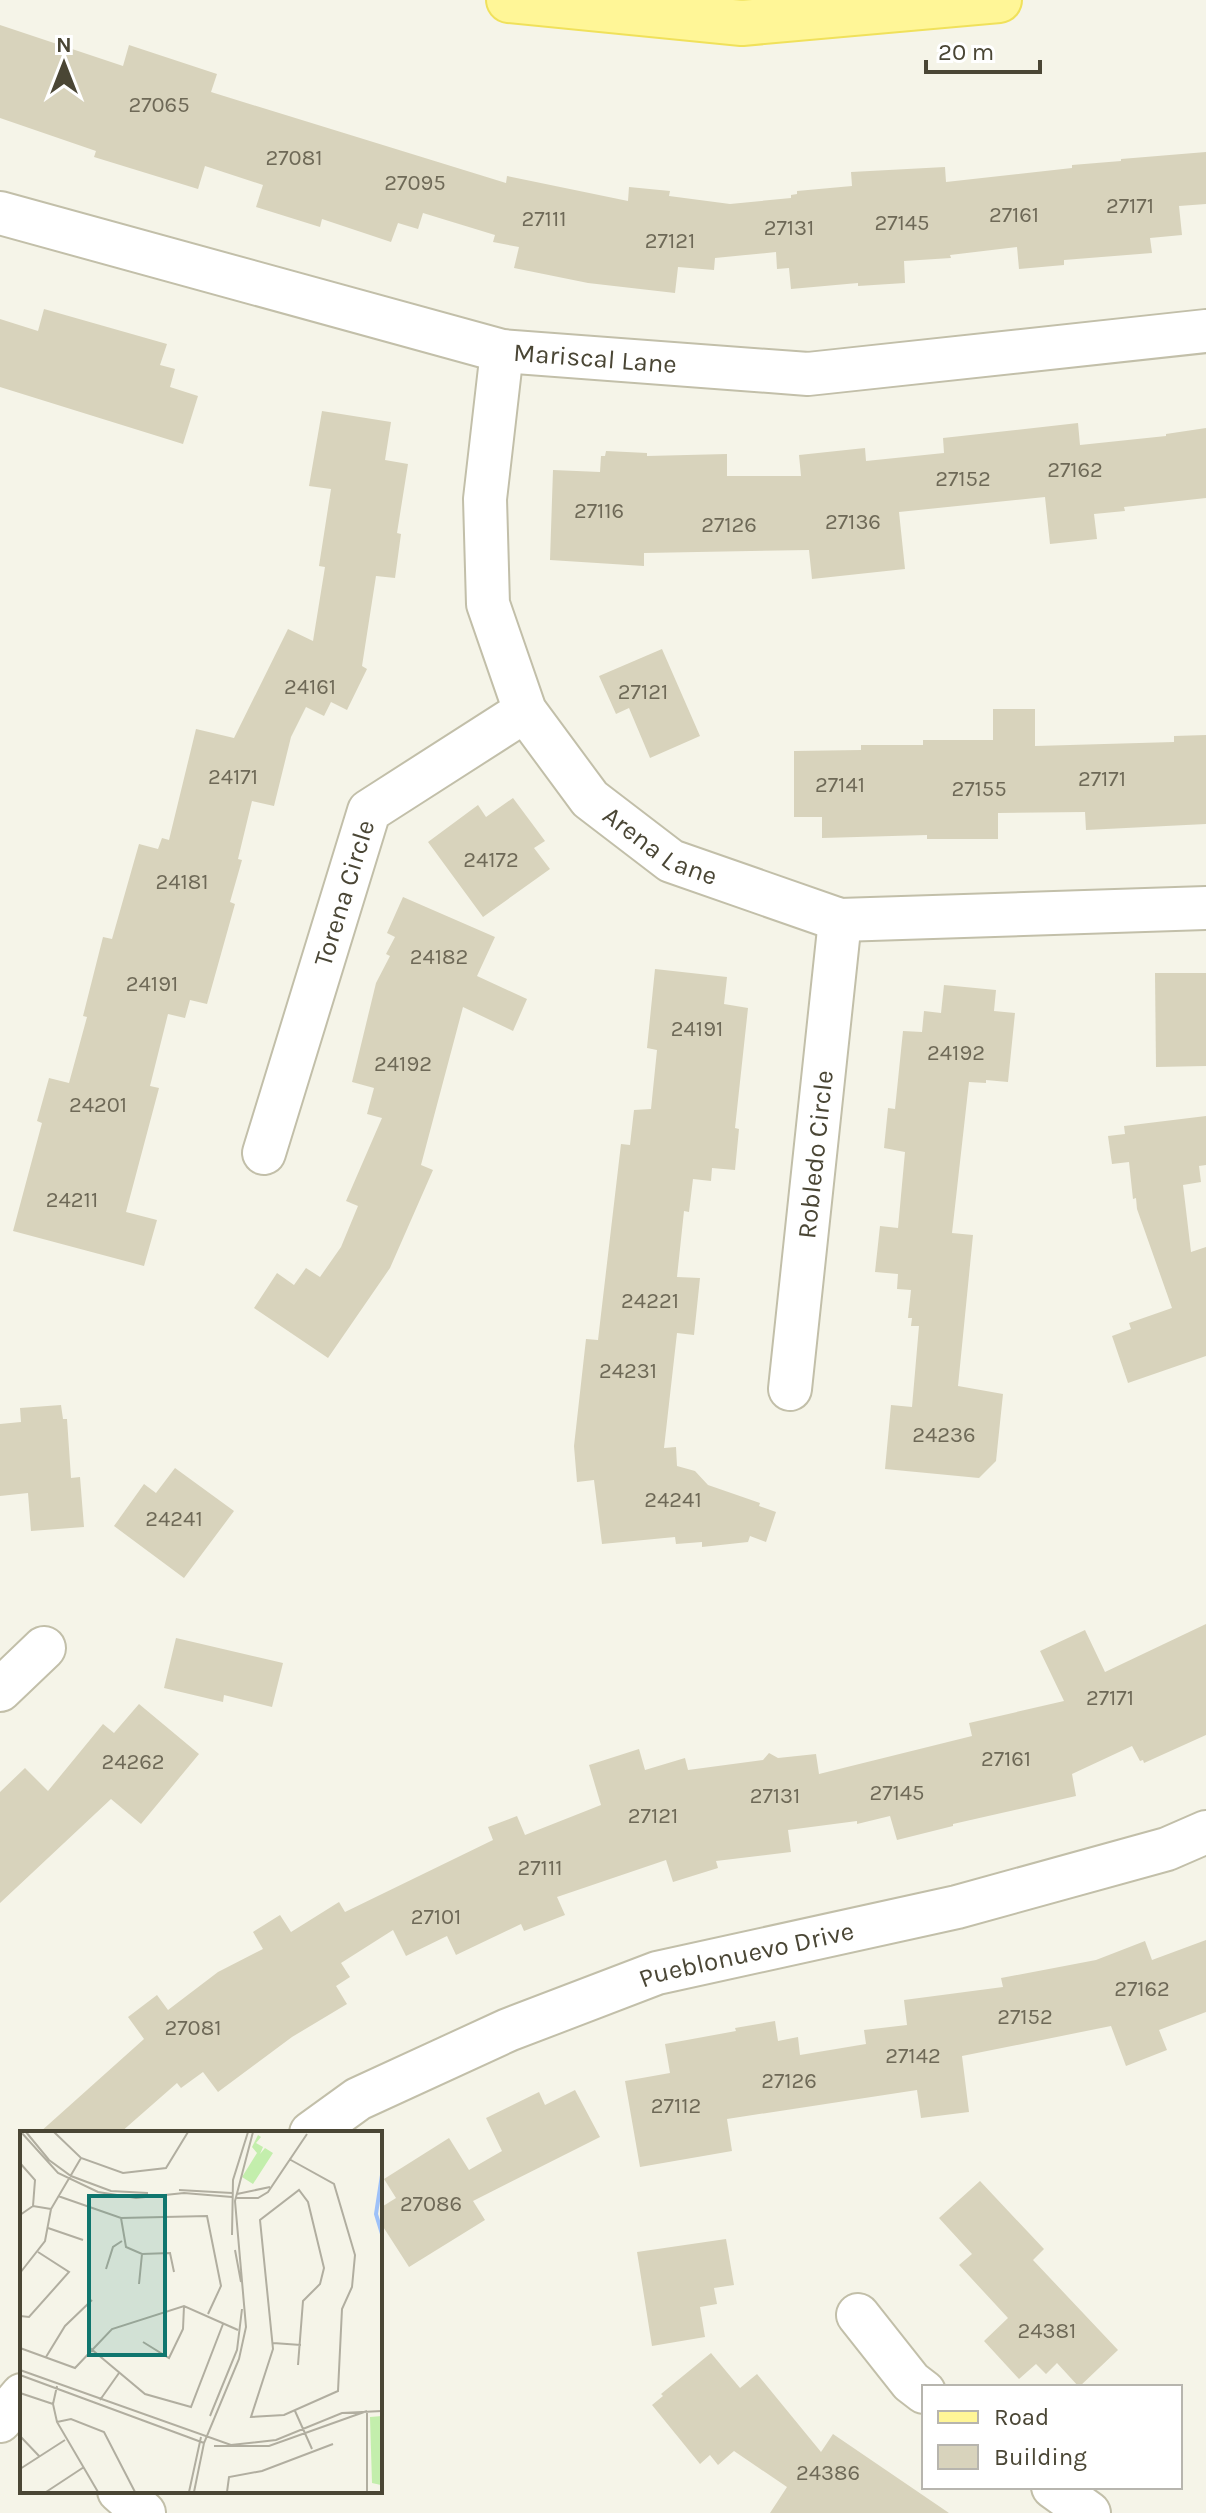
<svg xmlns="http://www.w3.org/2000/svg" width="1206" height="2513" viewBox="0 0 1206 2513" font-family="Karla,sans-serif">
<style>
.building{fill:#d8d3bc}
.lines{fill:none;stroke-linecap:round;stroke-linejoin:round}
.minor-casing{stroke:#c2bfa9;stroke-width:46}
.major-casing{stroke:#f0e15b;stroke-width:48}
.minor{stroke:#fff;stroke-width:42}
.major{stroke:#fff697;stroke-width:44}
.labels{text-anchor:middle;stroke-width:6;stroke-linejoin:round;paint-order:stroke}
.number-label{font-size:22px;fill:#6e6957}
.street-label{font-size:26px;fill:#4a4635;stroke:#fff}
.inset-river{fill:none;stroke:#9ec1f8;stroke-width:4}
.inset-road{fill:none;stroke:#b1aea0;stroke-width:2}
.view{fill:#0f766e;fill-opacity:0.15;stroke:#0f766e;stroke-width:4}
.inset-edge{fill:none;stroke:#4a4635;stroke-width:4}
</style>
<rect width="100%" height="100%" fill="#f5f4e8"/>
<g class="building">
<polygon points="0,25 123,66 129,45 217,74 211,92 506,183 507,176 628,201 629,187 670,191 669,196 730,204 791,198 791,195 797,194 797,191 852,186 851,172 945,167 946,182 1072,168 1072,165 1121,161 1121,159 1206,152 1206,204 1179,206 1182,235 1150,238 1152,253 1064,260 1064,265 1019,269 1017,247 950,255 951,258 904,261 905,283 858,286 858,283 791,289 789,268 777,269 776,252 715,258 714,270 678,267 675,293 588,283 514,268 519,247 493,242 495,235 423,213 418,229 398,223 391,242 322,219 320,227 256,207 263,185 205,166 198,189 94,157 96,151 0,118"/>
<polygon points="44,309 167,344 160,365 175,369 170,387 198,396 183,444 0,387 0,319 38,331"/>
<polygon points="322,411 391,422 385,460 408,464 397,533 401,534 395,578 376,576 362,666 367,669 347,710 331,702 324,716 306,707 291,737 274,806 252,801 238,859 242,860 230,902 235,904 207,1004 190,1000 185,1018 168,1014 150,1086 159,1088 126,1212 157,1220 144,1266 13,1231 42,1123 37,1121 49,1078 69,1083 87,1017 83,1016 103,937 112,939 139,844 158,849 162,838 169,840 196,729 234,738 288,629 313,641 325,567 319,566 331,489 309,486"/>
<polygon points="1078,423 1080,445 1166,436 1166,434 1206,428 1206,498 1124,507 1125,511 1094,514 1097,539 1050,544 1045,497 899,512 905,569 812,579 809,550 644,553 644,566 550,560 553,470 600,472 601,456 605,456 606,451 647,453 647,456 727,454 727,476 801,476 799,455 865,448 866,461 944,453 943,438"/>
<polygon points="662,649 700,736 650,758 629,708 616,714 599,676"/>
<polygon points="993,709 1035,709 1035,746 1174,742 1174,736 1206,735 1206,824 1086,830 1085,812 998,813 998,839 927,839 927,835 822,838 822,817 794,817 794,751 861,750 861,745 923,745 923,740 993,740"/>
<polygon points="513,798 545,841 534,848 550,869 483,917 428,842 478,805 486,817"/>
<polygon points="403,897 495,937 477,976 527,999 513,1031 463,1007 421,1165 433,1170 390,1268 328,1358 254,1308 277,1273 294,1285 306,1268 320,1277 341,1247 358,1206 346,1201 382,1118 367,1114 374,1088 352,1082 376,983 390,956 386,954 395,937 387,933"/>
<polygon points="655,969 727,977 724,1004 748,1008 735,1128 739,1129 735,1170 712,1168 711,1181 693,1179 689,1212 684,1211 677,1277 700,1278 694,1335 677,1333 664,1448 676,1447 677,1466 695,1471 708,1485 760,1503 759,1506 776,1512 766,1542 750,1536 748,1542 702,1547 702,1542 676,1544 675,1537 602,1544 594,1480 577,1482 574,1446 586,1339 598,1340 621,1144 630,1145 634,1110 651,1109 657,1050 647,1048"/>
<polygon points="1155,973 1206,973 1206,1066 1156,1067"/>
<polygon points="944,985 996,990 994,1011 1015,1013 1008,1082 986,1080 986,1083 969,1082 952,1233 973,1235 958,1386 1003,1394 996,1461 979,1478 885,1469 891,1405 912,1407 919,1326 911,1326 912,1318 908,1318 911,1290 897,1289 898,1274 875,1272 880,1226 898,1228 905,1152 884,1148 888,1108 895,1109 903,1031 922,1032 924,1011 941,1013"/>
<polygon points="1206,1116 1206,1165 1199,1166 1201,1182 1183,1185 1191,1252 1206,1247 1206,1356 1128,1383 1112,1336 1131,1329 1129,1323 1172,1308 1137,1209 1136,1198 1133,1199 1129,1162 1112,1164 1108,1136 1125,1134 1124,1126"/>
<polygon points="61,1405 63,1419 67,1419 71,1478 80,1477 84,1527 31,1531 28,1493 0,1496 0,1424 21,1422 20,1408"/>
<polygon points="175,1468 234,1511 184,1578 114,1526 144,1484 156,1493"/>
<polygon points="1206,1624 1206,1735 1144,1763 1143,1760 1140,1761 1132,1746 1072,1774 1076,1796 953,1824 953,1826 897,1840 890,1816 857,1824 857,1821 788,1830 791,1852 716,1861 718,1868 673,1882 666,1860 557,1897 565,1915 524,1931 521,1924 456,1955 447,1936 406,1956 393,1930 341,1963 350,1977 336,1986 347,2004 292,2037 218,2092 203,2072 181,2088 177,2083 120,2133 39,2133 144,2039 128,2017 157,1995 168,2010 218,1972 263,1949 253,1932 280,1915 291,1932 339,1902 345,1912 493,1840 488,1827 517,1816 525,1835 601,1805 589,1765 639,1749 645,1770 685,1758 688,1770 763,1760 769,1753 778,1758 816,1754 819,1774 972,1736 969,1723 1064,1701 1040,1651 1085,1630 1105,1672"/>
<polygon points="176,1638 283,1663 272,1707 224,1695 223,1702 164,1688"/>
<polygon points="139,1704 199,1754 141,1824 111,1799 0,1903 0,1792 25,1768 48,1791 103,1724 114,1733"/>
<polygon points="1206,1940 1206,2012 1159,2030 1167,2050 1126,2066 1111,2026 962,2056 969,2112 921,2118 917,2090 727,2119 732,2151 640,2167 625,2081 670,2073 665,2044 736,2031 735,2028 775,2021 778,2041 798,2037 800,2055 866,2044 864,2030 907,2025 904,2000 1003,1987 1001,1978 1096,1960 1145,1941 1152,1960"/>
<polygon points="575,2090 600,2137 473,2201 485,2220 409,2267 380,2222 380,2208 396,2198 384,2179 449,2138 469,2170 502,2151 486,2118 539,2092 545,2105"/>
<polygon points="980,2181 1044,2249 1033,2260 1118,2350 1079,2387 1057,2363 1046,2374 1036,2364 1019,2379 984,2341 1008,2318 959,2265 972,2254 939,2218"/>
<polygon points="726,2239 734,2285 714,2288 717,2304 700,2307 705,2337 652,2346 637,2252"/>
<polygon points="711,2353 740,2388 757,2374 821,2452 833,2434 949,2513 770,2513 787,2487 734,2451 718,2465 710,2455 700,2464 652,2405 663,2396 661,2394"/>
</g>
<g class="lines">
<defs>
<g id="minor">
<path id="s1" d="M 0,213 L 502,351 L 808,374 L 1206,331"/>
<path id="s2" d="M 502,351 L 485,499 L 488,604 L 525,711 L 590,799 L 671,861 L 840,920 L 1206,908"/>
<path id="s3" d="M 264,1153 L 369,811 L 525,711"/>
<path id="s4" d="M 790,1389 L 840,920"/>
<polyline points="0,1690 44,1648"/>
<path id="s5" d="M 311,2133 L 358,2099 L 508,2030 L 657,1973 L 957,1907 L 1167,1849 L 1206,1832"/>
<polyline points="858,2315 911,2382 924,2392"/>
<polyline points="0,2421 22,2395"/>
<polyline points="1053,2487 1089,2513"/>
<polyline points="119,2491 144,2513"/>
</g>
<polyline id="major" points="509,0 742,23 999,0"/>
</defs>
<use href="#minor" class="minor-casing"/>
<use href="#major" class="major-casing"/>
<use href="#minor" class="minor"/>
<use href="#major" class="major"/>
</g>
<g class="labels">
<g class="number-label">
<text x="159" y="112">27065</text>
<text x="294" y="165">27081</text>
<text x="415" y="190">27095</text>
<text x="1130" y="213">27171</text>
<text x="1014" y="222">27161</text>
<text x="544" y="226">27111</text>
<text x="902" y="230">27145</text>
<text x="789" y="235">27131</text>
<text x="670" y="248">27121</text>
<text x="1075" y="477">27162</text>
<text x="963" y="486">27152</text>
<text x="599" y="518">27116</text>
<text x="853" y="529">27136</text>
<text x="729" y="532">27126</text>
<text x="310" y="694">24161</text>
<text x="643" y="699">27121</text>
<text x="233" y="784">24171</text>
<text x="1102" y="786">27171</text>
<text x="840" y="792">27141</text>
<text x="979" y="796">27155</text>
<text x="491" y="867">24172</text>
<text x="182" y="889">24181</text>
<text x="439" y="964">24182</text>
<text x="152" y="991">24191</text>
<text x="697" y="1036">24191</text>
<text x="956" y="1060">24192</text>
<text x="403" y="1071">24192</text>
<text x="98" y="1112">24201</text>
<text x="72" y="1207">24211</text>
<text x="650" y="1308">24221</text>
<text x="628" y="1378">24231</text>
<text x="944" y="1442">24236</text>
<text x="673" y="1507">24241</text>
<text x="174" y="1526">24241</text>
<text x="1110" y="1705">27171</text>
<text x="1006" y="1766">27161</text>
<text x="133" y="1769">24262</text>
<text x="897" y="1800">27145</text>
<text x="775" y="1803">27131</text>
<text x="653" y="1823">27121</text>
<text x="540" y="1875">27111</text>
<text x="436" y="1924">27101</text>
<text x="1142" y="1996">27162</text>
<text x="1025" y="2024">27152</text>
<text x="193" y="2035">27081</text>
<text x="913" y="2063">27142</text>
<text x="789" y="2088">27126</text>
<text x="676" y="2113">27112</text>
<text x="431" y="2211">27086</text>
<text x="1047" y="2338">24381</text>
<text x="828" y="2480">24386</text>
</g>
<g class="street-label">
<text dy="9" stroke="none"><textPath href="#s1" startOffset="614">Mariscal Lane</textPath></text>
<text dy="9" stroke="none"><textPath href="#s2" startOffset="562">Arena Lane</textPath></text>
<text dy="9" stroke="none"><textPath href="#s3" startOffset="272">Torena Circle</textPath></text>
<text dy="9" stroke="none"><textPath href="#s4" startOffset="236">Robledo Circle</textPath></text>
<text dy="9" stroke="none"><textPath href="#s5" startOffset="474">Pueblonuevo Drive</textPath></text>
</g>
</g>
<g transform="translate(20 2131)">
<rect width="362" height="362" fill="#f5f4e8"/>
<path d="M 238,4 L 241,6 L 236,12 L 243,16 L 240,23 L 245,17 L 253,22 L 233,53 L 222,46 L 237,22 L 232,16 ZM 362,285 L 362,361 L 361,361 L 361,354 L 352,352 L 350,286 Z" fill="#c3eeac"/>
<path class="inset-river" d="M 362,44 L 356,83 L 362,103"/>
<path class="inset-road" d="M 1,1 L 38,42 L 78,61 L 116,67 L 164,62 L 212,66M 6,1 L 29,29 L 51,45 L 91,60 L 128,62M 34,1 L 61,27 L 103,42 L 146,37 L 168,1M 269,28 L 314,53 L 335,124 L 332,156 L 322,178 L 318,260 L 264,284 L 231,286 L 253,218 L 240,89 L 279,59 L 288,71 L 304,137 L 300,153 L 283,170 L 278,234M 0,32 L 15,49 L 13,75M 159,59 L 212,62M 217,63 L 250,56M 38,65 L 101,87 L 187,85 L 201,155 L 188,183M 215,67 L 238,67 L 248,61 L 287,3M 0,84 L 13,75 L 31,78M 101,87 L 106,116 L 122,123 L 150,122 L 154,141M 28,97 L 63,109M 212,104 L 213,49 L 228,1M 215,119 L 221,151M 86,138 L 93,116 L 102,110M 0,142 L 25,110 L 31,78 L 61,27M 119,153 L 122,123M 0,185 L 9,186 L 49,141 L 18,121M 123,211 L 149,227 L 163,198 L 164,175M 253,212 L 281,214M 0,217 L 55,237 L 92,198 L 164,175 L 218,199M 70,217 L 125,263 L 171,276 L 203,193M 26,226 L 45,195 L 72,169M 0,239 L 211,314 L 256,309 L 322,282 L 362,280M 0,244 L 184,312M 37,255 L 33,273 L 37,291 L 78,361M 0,262 L 33,273M 80,269 L 99,242M 275,280 L 292,318M 190,285 L 217,219 L 222,178M 37,291 L 51,288 L 84,301 L 115,361M 0,305 L 20,326M 194,315 L 249,315 L 347,280M 0,338 L 45,309M 26,361 L 64,336M 169,361 L 181,306M 174,361 L 184,312 L 219,228 L 226,196 L 215,70 L 233,1M 207,361 L 209,346 L 242,340 L 313,313M 347,361 L 347,280"/>
<path class="view" d="M 69,65 L 145,65 L 145,224 L 69,224 Z"/>
<rect width="362" height="362" class="inset-edge"/>
</g>
<rect x="922" y="2385" width="260" height="104" fill="#ffffff" stroke="#b7b5ae" stroke-width="2"/>
<rect x="938" y="2411" width="40" height="12" fill="#fff697" stroke="#b7b5ae" stroke-width="2"/>
<text x="994" y="2425" font-size="24" fill="#4a4635">Road</text>
<rect x="938" y="2445" width="40" height="24" fill="#d8d3bc" stroke="#b7b5ae" stroke-width="2"/>
<text x="994" y="2465" font-size="24" fill="#4a4635">Building</text>
<g transform="translate(64 64)" stroke="#ffffff" stroke-width="6" paint-order="stroke">
<path d="M0-6L14 30L0 20L-14 30Z" fill="#4a4635"/>
<text y="-12" font-size="22" font-weight="bold" text-anchor="middle" fill="#4a4635">N</text>
</g>
<path d="M926 60v12h114v-12" fill="none" stroke="#4a4635" stroke-width="4"/>
<text x="938" y="60" font-size="24" fill="#4a4635" stroke="#ffffff" stroke-width="6" paint-order="stroke">20 m</text>
</svg>
